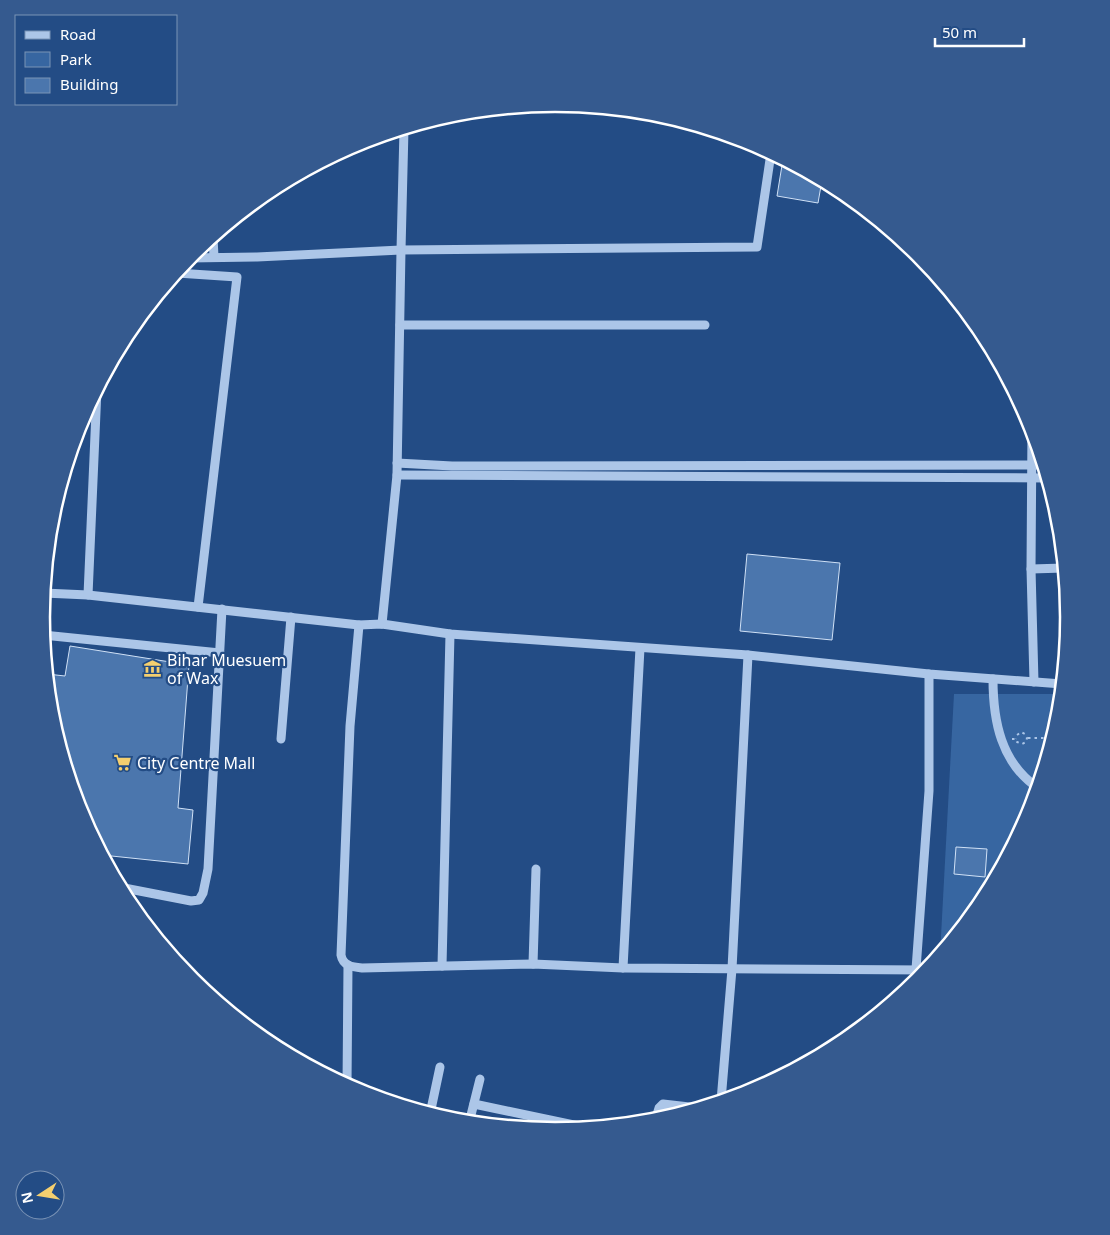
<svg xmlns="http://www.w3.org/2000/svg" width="1110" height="1235" viewBox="0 0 1110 1235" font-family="'Noto Sans',sans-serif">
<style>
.green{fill:#3766a1}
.building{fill:#4b76ad;stroke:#d0e1f6}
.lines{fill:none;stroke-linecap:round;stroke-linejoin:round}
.path{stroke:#acc6e8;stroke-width:2;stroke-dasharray:2.5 4;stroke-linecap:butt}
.minor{stroke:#acc6e8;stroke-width:9}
.labels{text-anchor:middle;stroke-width:4.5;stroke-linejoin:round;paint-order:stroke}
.poi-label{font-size:16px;fill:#fff;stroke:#234c85;text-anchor:start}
.rim{fill:none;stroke:#fff;stroke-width:2.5}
</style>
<rect width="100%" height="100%" fill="#234c85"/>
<polygon class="green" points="954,694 1061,694 1059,718 1030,814 982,903 940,955"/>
<g class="building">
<polygon points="783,159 822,180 818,203 777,196"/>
<polygon points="747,554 840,563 832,640 740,631"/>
<polygon points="70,646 189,665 178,808 193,810 188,864 102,855 80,814 51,717 47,674 65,676"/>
<polygon points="956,847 987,849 985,877 954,874"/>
</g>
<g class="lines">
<g class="path">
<polyline points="1028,738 1053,738"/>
<polyline points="1012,739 1016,739 1017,742 1022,744 1026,742 1027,738 1025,734 1021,732 1017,735 1016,739"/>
</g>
<g class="minor">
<polyline points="404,129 401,250 757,247 771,153"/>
<polyline points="213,237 214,257"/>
<polyline points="189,258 257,257 401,250 397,475 382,624"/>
<polyline points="177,273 237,277 198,607"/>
<polyline points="400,325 705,325"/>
<polyline points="1032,428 1031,569 1034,682"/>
<polyline points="397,463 452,466 1043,465"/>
<polyline points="397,475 1047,478"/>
<polyline points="1031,569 1064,568"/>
<polyline points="44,593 88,595 359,625 382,624 450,634 748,655 929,674 1062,684"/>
<polyline points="88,595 97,389"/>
<path d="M 359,625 L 350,726 L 341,955 C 343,966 352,967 362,968 L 533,964 L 623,968 L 927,970"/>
<polyline points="43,635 220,653"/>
<path d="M 993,679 C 993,721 1001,763 1038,788"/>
<polyline points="281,739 291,617"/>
<polyline points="119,887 191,901 199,900 203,893 208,869 222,609"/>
<polyline points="533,964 536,869"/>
<polyline points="442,966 450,634"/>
<polyline points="623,968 640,648"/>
<polyline points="916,969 929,791 929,674"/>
<polyline points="347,1086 348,965"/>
<polyline points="721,1101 732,969 748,655"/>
<polyline points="474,1104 588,1128"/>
<polyline points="430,1114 440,1067"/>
<polyline points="655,1121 659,1108 663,1104 698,1108"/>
<polyline points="469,1123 480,1079"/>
</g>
</g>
<defs>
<symbol id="museum-bare" viewBox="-9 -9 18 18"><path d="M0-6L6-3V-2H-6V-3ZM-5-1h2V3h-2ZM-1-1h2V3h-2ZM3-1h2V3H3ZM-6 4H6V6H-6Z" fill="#f4cf6f" stroke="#234c85" stroke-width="2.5" paint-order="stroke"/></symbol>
<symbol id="supermarket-bare" viewBox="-9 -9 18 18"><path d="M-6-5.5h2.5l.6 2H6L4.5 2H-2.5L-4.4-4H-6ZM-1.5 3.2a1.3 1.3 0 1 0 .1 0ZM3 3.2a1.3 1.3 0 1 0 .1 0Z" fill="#f4cf6f" stroke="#234c85" stroke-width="2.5" paint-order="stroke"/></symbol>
</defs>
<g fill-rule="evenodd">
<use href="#museum-bare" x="140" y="656" width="25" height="25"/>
<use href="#supermarket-bare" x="110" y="750" width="25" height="25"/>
</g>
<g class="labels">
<g class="poi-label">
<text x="167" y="666">Bihar Muesuem<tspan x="167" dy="18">of Wax</tspan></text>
<text x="137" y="769">City Centre Mall</text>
</g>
</g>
<path d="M0 0H1110V1235H0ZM50 617a505 505 0 1 1 1010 0a505 505 0 1 1-1010 0Z" fill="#355a8f" fill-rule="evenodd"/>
<path class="rim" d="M50 617a505 505 0 1 1 1010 0a505 505 0 1 1-1010 0Z"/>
<rect x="15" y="15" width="162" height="90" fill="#234c85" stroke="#7b94b6"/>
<rect x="25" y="31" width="25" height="8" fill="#acc6e8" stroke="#7b94b6"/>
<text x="60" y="40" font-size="15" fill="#ffffff">Road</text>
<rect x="25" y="52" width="25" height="15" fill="#3766a1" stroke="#7b94b6"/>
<text x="60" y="65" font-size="15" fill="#ffffff">Park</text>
<rect x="25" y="78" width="25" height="15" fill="#4b76ad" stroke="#7b94b6"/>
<text x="60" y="90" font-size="15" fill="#ffffff">Building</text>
<g transform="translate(40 1195) rotate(258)"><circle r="24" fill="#234c85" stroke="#7b94b6"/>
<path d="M0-4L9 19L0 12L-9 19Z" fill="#f4cf6f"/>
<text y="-8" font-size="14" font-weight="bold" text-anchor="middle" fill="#ffffff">N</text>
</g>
<path d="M935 38v8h89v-8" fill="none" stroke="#ffffff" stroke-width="2.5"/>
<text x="942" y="38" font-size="15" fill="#ffffff" stroke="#234c85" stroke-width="4" paint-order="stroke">50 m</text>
</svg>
